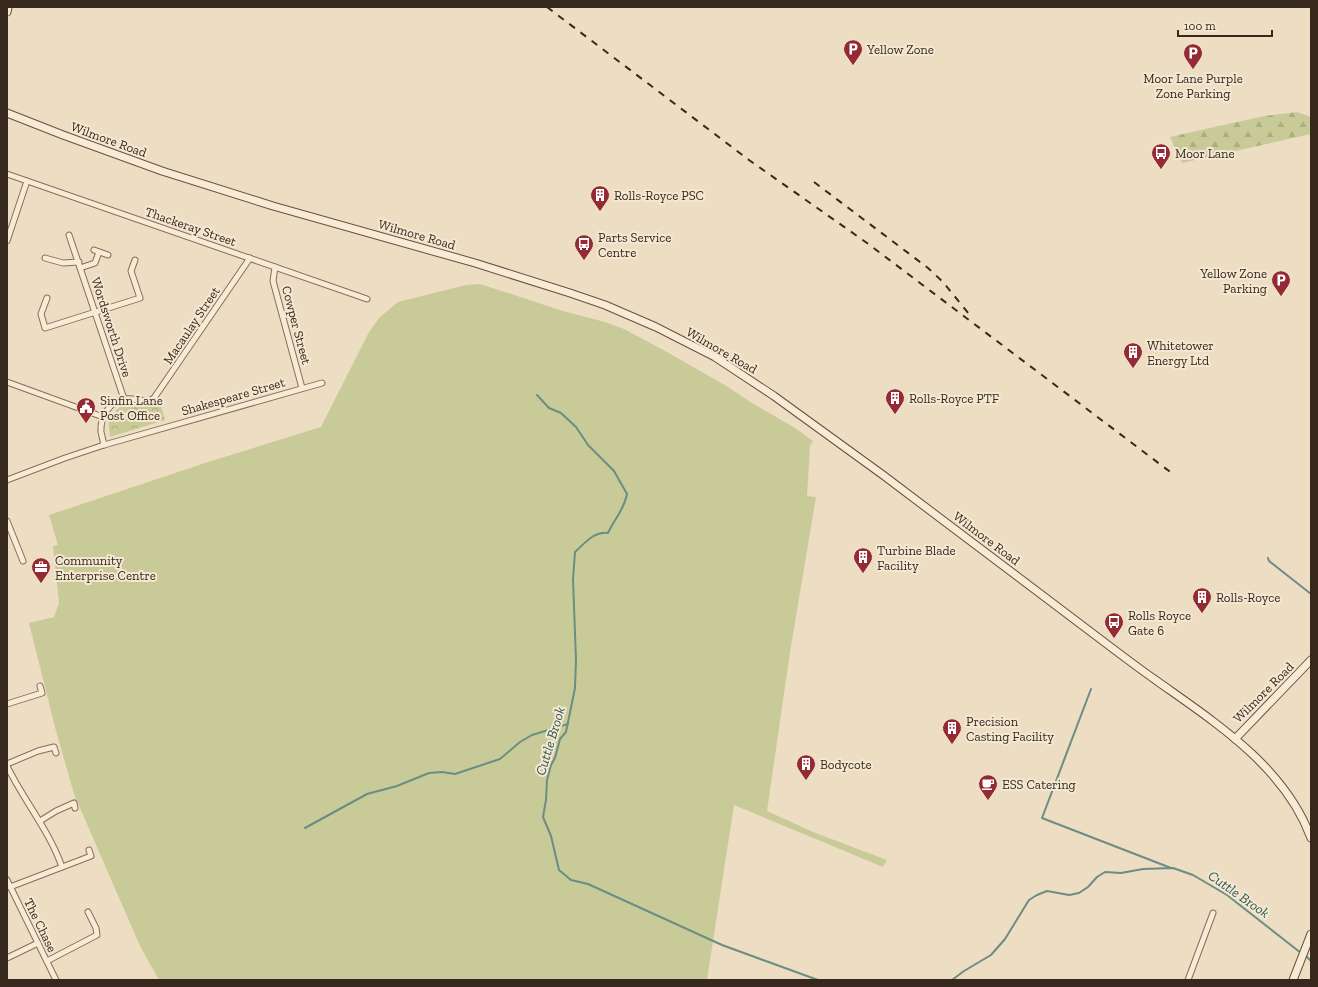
<svg xmlns="http://www.w3.org/2000/svg" width="1318" height="987" viewBox="0 0 1318 987" font-family="'Zilla Slab',serif">
<style>
.grass{fill:#c8cb97}
.forest{fill:url(#forest-firs)}
.park{fill:url(#park-crowns)}
.lines{fill:none;stroke-linecap:round;stroke-linejoin:round}
.stream{stroke:#6c8d83;stroke-width:2}
.street-casing{stroke:#866e5a;stroke-width:7}
.secondary-casing{stroke:#68503d;stroke-width:9}
.street{stroke:#f8ebd5;stroke-width:5}
.secondary{stroke:#f8ebd5;stroke-width:7}
.rail{stroke:#37281e;stroke-width:2;stroke-dasharray:7 7;stroke-linecap:butt}
.labels{text-anchor:middle;stroke-width:4;stroke-linejoin:round;paint-order:stroke}
.poi-label{font-size:13px;fill:#37281e;stroke:#f4e8d2;text-anchor:start}
.street-label{font-size:13px;fill:#37281e;stroke:#f4e8d2}
.water-label{font-size:14px;font-style:italic;fill:#2d5650;stroke:#f4e8d2}
</style>
<defs>
<pattern id="forest-firs" width="22" height="20" patternUnits="userSpaceOnUse"><rect width="22" height="20" fill="#c8cb97"/><path d="M5 1l3.5 6h-7zM16 11l3.5 6h-7z" fill="#acae82"/></pattern>
<pattern id="park-crowns" width="20" height="18" patternUnits="userSpaceOnUse"><rect width="20" height="18" fill="#c8cb97"/><path d="M2 6a3 3 0 1 1 6 0M12 15a3 3 0 1 1 6 0" fill="none" stroke="#acae82"/></pattern>
</defs>
<rect width="100%" height="100%" fill="#edddc3"/>
<polygon class="grass" points="480,284 563,311 605,322 624,329 667,352 728,387 752,403 795,428 813,441 810,446 807,496 816,497 790,652 767,811 813,832 887,860 883,867 734,805 707,980 159,980 140,946 74,794 56,731 29,623 54,617 59,603 53,546 58,545 49,515 205,463 321,427 369,332 380,317 398,302 466,285"/>
<polygon class="forest" points="1297,112 1311,117 1311,134 1182,163 1170,137 1264,116"/>
<polygon class="park" points="135,403 144,405 160,403 165,420 110,437 108,418 120,407"/>
<g class="lines">
<g class="stream">
<path d="M 537,395 L 549,408 L 561,413 L 576,427 L 588,445 L 614,471 L 627,494 C 624,510 615,518 608,533 C 594,531 585,543 575,552 L 573,579 L 576,660 L 575,688 L 566,732 L 560,739 L 555,758 L 551,765 L 547,780 L 546,800 L 543,817 L 551,836 L 559,870 L 571,880 L 588,884 L 722,945 L 818,980"/>
<polyline points="1268,558 1269,561 1311,594"/>
<polyline points="1091,689 1042,818 1171,868"/>
<polyline points="305,828 367,794 397,786 429,773 442,772 455,774 500,759 520,742 532,735 568,724"/>
<polyline points="1305,955 1311,961"/>
<polyline points="952,980 964,971 991,955 1005,939 1029,900 1037,895 1047,891 1069,895 1079,893 1088,887 1097,877 1105,872 1121,873 1143,869 1173,868 1193,875 1227,895 1301,953"/>
</g>
<defs>
<g id="street">
<polyline points="7,174 367,299"/>
<polyline points="69,235 124,399"/>
<polyline points="7,241 27,181"/>
<polyline points="94,250 108,255"/>
<polyline points="45,258 63,263 79,262"/>
<polyline points="275,267 273,281 302,388"/>
<polyline points="80,268 95,263 99,252"/>
<polyline points="47,298 41,314 45,328 140,298 131,271 135,260"/>
<polyline points="7,382 103,417"/>
<path d="M 104,445 C 103,441 102,436 101,432 C 100,418 109,401 125,399 C 133,398 140,400 148,402 L 154,398 L 250,258"/>
<polyline points="7,480 65,458 104,445 322,383"/>
<polyline points="7,521 23,561"/>
<polyline points="7,704 42,693 40,686"/>
<polyline points="7,764 38,751 54,747 56,753"/>
<path d="M 7,766 C 24,801 49,830 62,867"/>
<polyline points="40,821 56,811 74,803 75,808"/>
<polyline points="7,880 56,980"/>
<polyline points="10,887 91,856 89,850"/>
<polyline points="7,958 38,943"/>
<polyline points="47,961 97,935 96,928 88,912"/>
<polyline points="1188,980 1213,913"/>
</g>
<g id="secondary">
<polyline points="7,12 8,7"/>
<path d="M 7,113 L 63,135 L 162,171 L 273,206 L 475,263 L 570,293 L 605,305 L 656,327 L 715,357 L 774,396 L 883,475 L 1120,654 C 1132,663 1144,672 1157,681 C 1216,723 1285,767 1311,838"/>
<polyline points="1235,739 1311,660"/>
<polyline points="1293,980 1311,934"/>
</g>
</defs>
<use href="#street" class="street-casing"/>
<use href="#secondary" class="secondary-casing"/>
<use href="#street" class="street"/>
<use href="#secondary" class="secondary"/>
<g class="rail">
<polyline points="547,7 749,160 867,243 1173,474"/>
<polyline points="814,182 928,268 943,282 969,314"/>
</g>
</g>
<defs>
<symbol id="parking-pin" viewBox="-11 -11 22 30"><path d="M0 17L-7.5 6A9.5 9.5 0 1 1 7.5 6Z" fill="#942b34" stroke="#f4e8d2"/><path d="M-3.5-5.5H1a3.5 3.5 0 0 1 0 7H-1V5.5H-3.5ZM-1-3.4V-.6H.8a1.4 1.4 0 0 0 0-2.8Z" fill="#fff"/></symbol>
<symbol id="bus-pin" viewBox="-11 -11 22 30"><path d="M0 17L-7.5 6A9.5 9.5 0 1 1 7.5 6Z" fill="#942b34" stroke="#f4e8d2"/><path d="M-5-6H5V4H4V6H2V4H-2V6H-4V4H-5ZM-3.5-4V0h7V-4ZM-3.5 1.2v1.5H-2V1.2ZM2 1.2v1.5H3.5V1.2Z" fill="#fff"/></symbol>
<symbol id="building-pin" viewBox="-11 -11 22 30"><path d="M0 17L-7.5 6A9.5 9.5 0 1 1 7.5 6Z" fill="#942b34" stroke="#f4e8d2"/><path d="M-4-6H4V6H1V3H-1V6H-4ZM-2.5-4.3h1.7v1.8h-1.7ZM.8-4.3h1.7v1.8H.8ZM-2.5-1h1.7V.8h-1.7ZM.8-1h1.7V.8H.8Z" fill="#fff"/></symbol>
<symbol id="civic-pin" viewBox="-11 -11 22 30"><path d="M0 17L-7.5 6A9.5 9.5 0 1 1 7.5 6Z" fill="#942b34" stroke="#f4e8d2"/><path d="M-.6-6.5H3V-4.5H.6V-3L4-1V1h2V6H-6V1h2V-1L-.6-3ZM-1.2 2.5V6h2.4V2.5Z" fill="#fff"/></symbol>
<symbol id="office-pin" viewBox="-11 -11 22 30"><path d="M0 17L-7.5 6A9.5 9.5 0 1 1 7.5 6Z" fill="#942b34" stroke="#f4e8d2"/><path d="M-6-3h4V-5.5h4V-3h4V5H-6ZM-1-4.5V-3h2v-1.5ZM-6 0V1H6V0Z" fill="#fff"/></symbol>
<symbol id="cafe-pin" viewBox="-11 -11 22 30"><path d="M0 17L-7.5 6A9.5 9.5 0 1 1 7.5 6Z" fill="#942b34" stroke="#f4e8d2"/><path d="M-5.5-4.5H6V0H3Q3 3.5 0 3.5H-2.5Q-5.5 3.5-5.5 0ZM3-3.2v2h1.7v-2ZM-6 4.5H4V6H-6Z" fill="#fff"/></symbol>
</defs>
<g fill-rule="evenodd">
<use href="#parking-pin" x="842" y="38" width="22" height="30"/>
<use href="#parking-pin" x="1182" y="42" width="22" height="30"/>
<use href="#bus-pin" x="1150" y="142" width="22" height="30"/>
<use href="#building-pin" x="589" y="184" width="22" height="30"/>
<use href="#bus-pin" x="573" y="233" width="22" height="30"/>
<use href="#parking-pin" x="1270" y="269" width="22" height="30"/>
<use href="#building-pin" x="1122" y="341" width="22" height="30"/>
<use href="#building-pin" x="884" y="387" width="22" height="30"/>
<use href="#civic-pin" x="75" y="396" width="22" height="30"/>
<use href="#building-pin" x="852" y="546" width="22" height="30"/>
<use href="#office-pin" x="30" y="556" width="22" height="30"/>
<use href="#building-pin" x="1191" y="586" width="22" height="30"/>
<use href="#bus-pin" x="1103" y="611" width="22" height="30"/>
<use href="#building-pin" x="941" y="717" width="22" height="30"/>
<use href="#building-pin" x="795" y="753" width="22" height="30"/>
<use href="#cafe-pin" x="977" y="773" width="22" height="30"/>
</g>
<g class="labels">
<g class="poi-label">
<text x="867" y="54">Yellow Zone</text>
<text x="1193" y="83" text-anchor="middle">Moor Lane Purple<tspan x="1193" dy="15">Zone Parking</tspan></text>
<text x="1175" y="158">Moor Lane</text>
<text x="614" y="200">Rolls-Royce PSC</text>
<text x="598" y="242">Parts Service<tspan x="598" dy="15">Centre</tspan></text>
<text x="1267" y="278" text-anchor="end">Yellow Zone<tspan x="1267" dy="15">Parking</tspan></text>
<text x="1147" y="350">Whitetower<tspan x="1147" dy="15">Energy Ltd</tspan></text>
<text x="909" y="403">Rolls-Royce PTF</text>
<text x="100" y="405">Sinfin Lane<tspan x="100" dy="15">Post Office</tspan></text>
<text x="877" y="555">Turbine Blade<tspan x="877" dy="15">Facility</tspan></text>
<text x="55" y="565">Community<tspan x="55" dy="15">Enterprise Centre</tspan></text>
<text x="1216" y="602">Rolls-Royce</text>
<text x="1128" y="620">Rolls Royce<tspan x="1128" dy="15">Gate 6</tspan></text>
<text x="966" y="726">Precision<tspan x="966" dy="15">Casting Facility</tspan></text>
<text x="820" y="769">Bodycote</text>
<text x="1002" y="789">ESS Catering</text>
</g>
<g class="street-label">
<text transform="translate(109 139) rotate(20)" y="5">Wilmore Road</text>
<text transform="translate(191 226) rotate(19)" y="5">Thackeray Street</text>
<text transform="translate(417 234) rotate(16)" y="5">Wilmore Road</text>
<text transform="translate(191 325) rotate(-56)" y="5">Macaulay Street</text>
<text transform="translate(297 325) rotate(75)" y="5">Cowper Street</text>
<text transform="translate(112 327) rotate(72)" y="5">Wordsworth Drive</text>
<text transform="translate(722 350) rotate(30)" y="5">Wilmore Road</text>
<text transform="translate(233 396) rotate(-16)" y="5">Shakespeare Street</text>
<text transform="translate(987 538) rotate(37)" y="5">Wilmore Road</text>
<text transform="translate(1263 692) rotate(-45)" y="5">Wilmore Road</text>
<text transform="translate(41 925) rotate(64)" y="5">The Chase</text>
</g>
<g class="water-label">
<text transform="translate(550 741) rotate(-73)" y="5">Cuttle Brook</text>
<text transform="translate(1239 894) rotate(35)" y="5">Cuttle Brook</text>
</g>
</g>
<rect width="1318" height="987" fill="none" stroke="#37281e" stroke-width="16"/>
<path d="M1178 30v6h94v-6" fill="none" stroke="#37281e" stroke-width="2"/>
<text x="1184" y="30" font-size="12" fill="#37281e" stroke="#f4e8d2" stroke-width="3" paint-order="stroke">100 m</text>
</svg>
